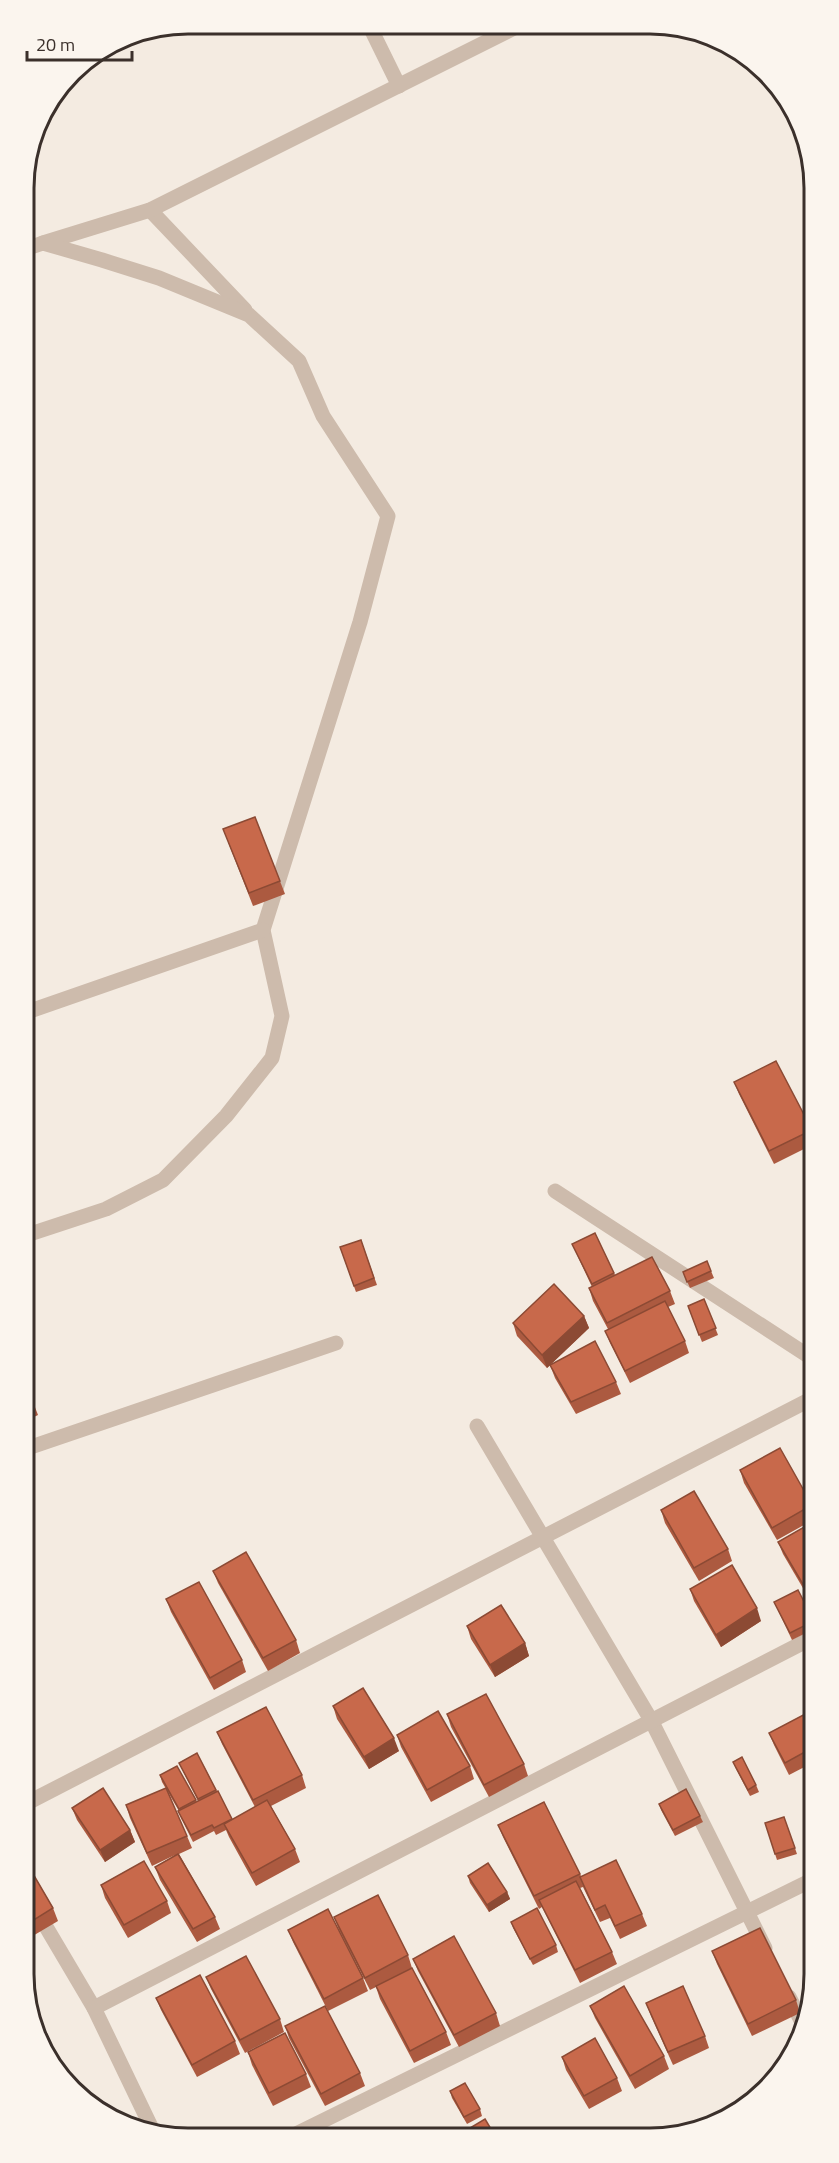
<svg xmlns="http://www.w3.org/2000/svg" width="839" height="2163" viewBox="0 0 839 2163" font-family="'Titillium Web',sans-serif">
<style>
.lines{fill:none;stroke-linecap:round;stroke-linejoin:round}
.minor{stroke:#cdbbac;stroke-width:15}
.wall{fill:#ac5a40}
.shaded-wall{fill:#8c4a34}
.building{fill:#c8694b;stroke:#8c4a34;stroke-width:1.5}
.rim{fill:none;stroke:#3b302b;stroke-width:3}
</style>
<rect width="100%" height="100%" fill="#f4ebe1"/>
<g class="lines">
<g class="minor">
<polyline points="369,25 399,86"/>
<polyline points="150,210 245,310"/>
<polyline points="43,243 150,210 518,26"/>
<polyline points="25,249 43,243 102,260 159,278 249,315 299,361 323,416 388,516 360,622 263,930 282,1016 272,1058 226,1116 163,1180 106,1209 27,1235"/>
<polyline points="27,1012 263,930"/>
<polyline points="555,1191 813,1359"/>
<polyline points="477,1426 651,1720 765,1948"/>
<polyline points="28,1448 336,1343"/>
<polyline points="29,1802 813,1398"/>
<polyline points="29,1898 94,2008 155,2135"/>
<polyline points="789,1997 805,2028"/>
<polyline points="94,2008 814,1637"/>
<polyline points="294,2135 814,1879"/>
</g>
</g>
<g class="wall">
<polygon points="255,817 285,894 253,906 228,842"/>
<polygon points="734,1082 812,1130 812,1145 774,1164 739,1094"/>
<polygon points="595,1233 615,1275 670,1291 675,1304 668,1307 685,1341 689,1353 630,1383 610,1343 605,1331 608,1329 593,1301 589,1288 592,1287 572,1244"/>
<polygon points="361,1240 377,1285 356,1292 340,1247"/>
<polygon points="711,1271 714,1278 690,1288 683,1272"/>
<polygon points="704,1299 718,1335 702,1342 688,1306"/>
<polygon points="584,1316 589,1328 547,1368 517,1336 513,1323"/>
<polygon points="550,1365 616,1382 621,1394 576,1414 555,1378"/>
<polygon points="28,1389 38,1415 28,1420"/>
<polygon points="740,1470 812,1505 813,1509 813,1520 777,1540 744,1483"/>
<polygon points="661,1510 728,1549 732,1561 699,1581 665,1523"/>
<polygon points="813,1522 814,1607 783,1554 778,1542"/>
<polygon points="213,1571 296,1640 300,1653 268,1671 218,1583"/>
<polygon points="690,1589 761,1621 721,1647 694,1601"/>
<polygon points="166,1599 242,1660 246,1672 214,1690 171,1612"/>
<polygon points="774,1602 814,1620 814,1629 792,1640"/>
<polygon points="467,1626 525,1643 529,1656 495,1677 471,1639"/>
<polygon points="333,1706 399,1751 369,1769 337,1719"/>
<polygon points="447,1714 524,1764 528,1776 489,1797 451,1727"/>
<polygon points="814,1722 814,1762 789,1775 774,1745 769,1733"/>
<polygon points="217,1732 302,1775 306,1788 271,1806 295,1849 300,1862 256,1886 229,1837 226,1830 216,1835 214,1831 193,1842 181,1818 179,1811 162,1782 160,1775 196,1800 196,1802 198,1801 179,1763 197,1753 232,1820 255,1807 222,1744"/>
<polygon points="397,1735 470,1766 474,1779 431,1802 401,1747"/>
<polygon points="733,1762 756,1785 759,1792 750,1796 736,1769"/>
<polygon points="659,1804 700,1816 703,1822 675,1836 661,1810"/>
<polygon points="126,1805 187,1836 192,1848 179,1854 215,1917 220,1929 197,1942 160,1880 155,1867 175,1855 152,1866 130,1818"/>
<polygon points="72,1808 130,1830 135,1842 105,1862 77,1820"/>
<polygon points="784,1817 797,1854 777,1860 765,1823"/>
<polygon points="498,1825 580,1874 581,1876 642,1914 647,1926 620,1939 610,1918 600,1922 583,1887 580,1888 612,1952 617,1964 580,1983 542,1907 539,1909 503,1837"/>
<polygon points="29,1867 53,1908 58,1921 31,1937 29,1934"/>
<polygon points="468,1876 507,1892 510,1899 489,1912 470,1883"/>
<polygon points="101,1885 167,1901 171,1913 128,1938 105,1898"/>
<polygon points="334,1917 408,1955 412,1968 446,2032 451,2045 414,2063 380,1999 376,1987 370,1990 339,1930"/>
<polygon points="511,1922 556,1945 558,1952 533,1965 513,1928"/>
<polygon points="288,1930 363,1978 368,1991 328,2011 293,1942"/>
<polygon points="712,1951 796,2000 800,2013 752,2036 717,1964"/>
<polygon points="413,1959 496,2013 500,2026 459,2047 418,1971"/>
<polygon points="206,1977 280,2019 284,2032 245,2053 211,1989"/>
<polygon points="156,1998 235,2041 240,2054 197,2077 161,2010"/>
<polygon points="646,2003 705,2036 709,2048 673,2065 651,2016"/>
<polygon points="590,2006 664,2056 669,2069 635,2089 595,2018"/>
<polygon points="285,2026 360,2073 365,2086 325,2106 289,2038"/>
<polygon points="248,2052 306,2074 311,2087 273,2106 252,2065"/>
<polygon points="562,2057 617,2078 622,2091 589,2109 566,2070"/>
<polygon points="450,2091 480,2109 482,2116 467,2124 452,2098"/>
</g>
<g class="shaded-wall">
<polygon points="584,1316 589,1328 547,1368 542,1355"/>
<polygon points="757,1608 761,1621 721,1647 716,1635"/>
<polygon points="525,1643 529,1656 495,1677 490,1665"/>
<polygon points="394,1738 399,1751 369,1769 364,1757"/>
<polygon points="130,1830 135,1842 105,1862 100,1850"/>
<polygon points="507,1892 510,1899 489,1912 487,1905"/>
</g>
<g class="building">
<polygon points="255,817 280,881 249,893 223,829"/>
<polygon points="776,1061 812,1130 769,1151 734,1082"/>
<polygon points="595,1233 614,1273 592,1284 572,1244"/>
<polygon points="361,1240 374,1278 354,1286 340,1247"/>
<polygon points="652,1257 670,1291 607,1323 589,1288"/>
<polygon points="707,1261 711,1271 687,1282 683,1272"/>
<polygon points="554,1284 584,1316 542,1355 513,1323"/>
<polygon points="704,1299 716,1328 699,1335 688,1306"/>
<polygon points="665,1301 685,1341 625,1371 605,1331"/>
<polygon points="595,1341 616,1382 571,1402 550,1365"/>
<polygon points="28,1389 34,1403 28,1405"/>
<polygon points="780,1448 812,1505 772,1528 740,1470"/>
<polygon points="694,1491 728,1549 694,1568 661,1510"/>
<polygon points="813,1522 814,1603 778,1542"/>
<polygon points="246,1552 296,1640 263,1658 213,1571"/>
<polygon points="732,1565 757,1608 716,1635 690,1589"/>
<polygon points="199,1582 242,1660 210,1678 166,1599"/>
<polygon points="798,1590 814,1621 790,1633 774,1602"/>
<polygon points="501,1605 525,1643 490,1665 467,1626"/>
<polygon points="363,1688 394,1738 364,1757 333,1706"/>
<polygon points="486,1694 524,1764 484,1785 447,1714"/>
<polygon points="266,1707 302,1775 253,1800 217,1732"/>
<polygon points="438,1711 470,1766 427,1790 397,1735"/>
<polygon points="809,1712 814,1722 814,1747 785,1763 769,1733"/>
<polygon points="197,1753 216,1790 198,1799 179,1763"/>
<polygon points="742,1757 756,1785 748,1790 733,1762"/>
<polygon points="177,1766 196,1800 179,1809 160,1775"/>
<polygon points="814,1780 814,1798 807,1784"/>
<polygon points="103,1788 130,1830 100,1850 72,1808"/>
<polygon points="166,1788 187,1836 147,1853 126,1805"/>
<polygon points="686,1789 700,1816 673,1830 659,1804"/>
<polygon points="218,1791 232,1819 214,1828 212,1825 191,1835 178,1811"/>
<polygon points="267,1800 295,1849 252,1873 224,1824"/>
<polygon points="544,1802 580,1874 534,1896 498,1825"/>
<polygon points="784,1817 795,1848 775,1854 765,1823"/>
<polygon points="178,1854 215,1917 193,1929 155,1867"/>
<polygon points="616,1860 642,1914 615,1926 605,1905 595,1910 580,1877"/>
<polygon points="144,1861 167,1901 124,1925 101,1885"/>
<polygon points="488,1863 507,1892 487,1905 468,1876"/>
<polygon points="29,1867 53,1908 29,1923"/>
<polygon points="576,1881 612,1952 575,1970 539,1900"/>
<polygon points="378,1895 408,1955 365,1978 334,1917"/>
<polygon points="537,1908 556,1945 530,1959 511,1922"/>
<polygon points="328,1909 363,1978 324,1999 288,1930"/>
<polygon points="760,1928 796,2000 748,2024 712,1951"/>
<polygon points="454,1936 496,2013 454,2035 413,1959"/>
<polygon points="246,1956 280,2019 240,2040 206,1977"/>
<polygon points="412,1968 446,2032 410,2051 376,1986"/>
<polygon points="200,1975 235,2041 192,2065 156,1998"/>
<polygon points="624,1986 664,2056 630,2076 590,2006"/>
<polygon points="683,1986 705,2036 668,2052 646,2003"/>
<polygon points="325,2006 360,2073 321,2094 285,2026"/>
<polygon points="285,2033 306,2074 269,2093 248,2052"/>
<polygon points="595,2038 617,2078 584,2096 562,2057"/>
<polygon points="465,2083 480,2109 464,2117 450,2091"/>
<polygon points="485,2119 494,2134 474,2134 470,2128"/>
</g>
<path d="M0 0H839V2163H0ZM188 34H650A154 154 0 0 1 804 188V1974A154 154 0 0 1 650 2128H188A154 154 0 0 1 34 1974V188A154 154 0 0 1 188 34Z" fill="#fbf5ee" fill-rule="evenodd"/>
<path class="rim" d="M188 34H650A154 154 0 0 1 804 188V1974A154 154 0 0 1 650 2128H188A154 154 0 0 1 34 1974V188A154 154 0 0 1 188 34Z"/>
<path d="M27 51v9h105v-9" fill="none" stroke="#3b302b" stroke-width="3"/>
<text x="36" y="51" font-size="18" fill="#3b302b" stroke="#fbf5ee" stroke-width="4.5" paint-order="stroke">20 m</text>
</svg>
